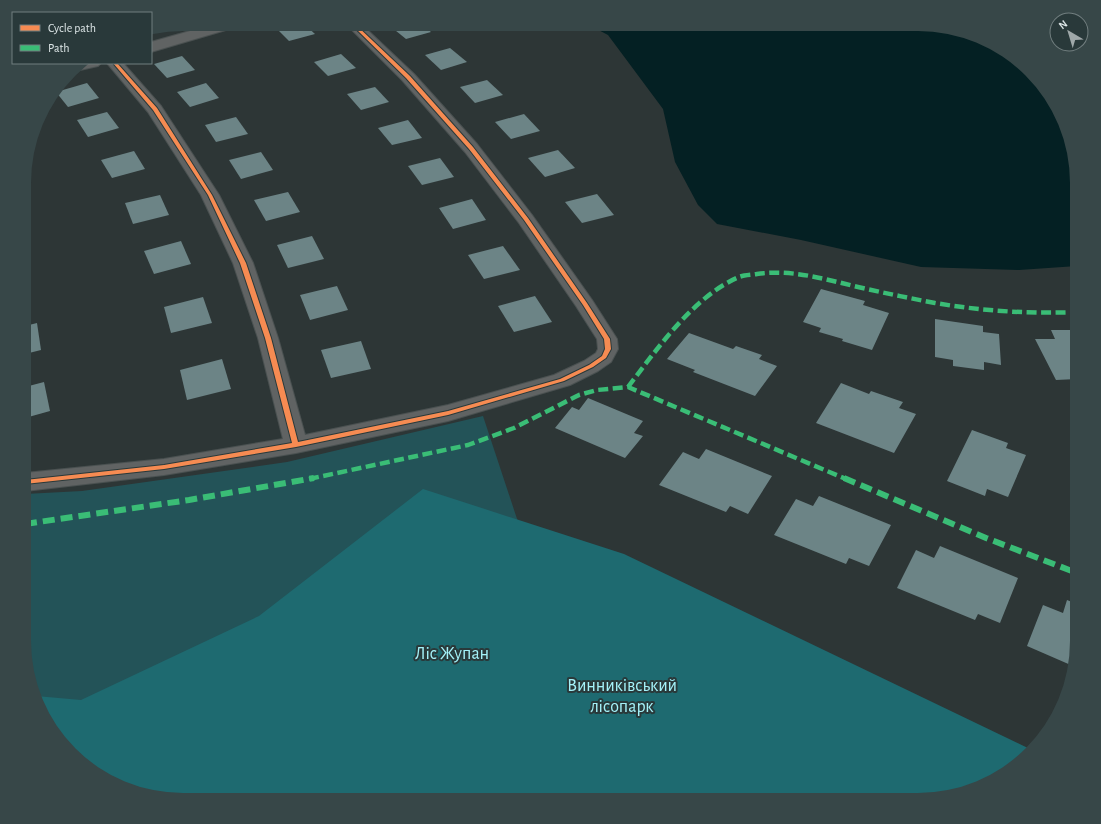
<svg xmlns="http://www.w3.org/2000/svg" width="1101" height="824" viewBox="0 0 1101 824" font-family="'Alegreya Sans',sans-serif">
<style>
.green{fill:#235358}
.forest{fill:#1e6a70}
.water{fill:#042023}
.building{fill:#6c8486}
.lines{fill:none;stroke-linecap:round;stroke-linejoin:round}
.minor-casing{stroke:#4a5151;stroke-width:2}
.minor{fill:#606363;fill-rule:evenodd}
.quiet-far1{stroke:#3abd76;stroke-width:4.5;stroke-dasharray:10 4.5;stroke-linecap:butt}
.quiet{stroke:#3abd76;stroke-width:6;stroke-dasharray:12 6;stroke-linecap:butt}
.cycleway-casing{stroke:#29393a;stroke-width:2}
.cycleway{fill:#f68b52;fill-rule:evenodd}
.labels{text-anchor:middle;stroke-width:4;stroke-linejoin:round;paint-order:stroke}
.near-park-label{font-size:18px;fill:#a4f2f9;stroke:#29393a}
</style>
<rect width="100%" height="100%" fill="#2d3636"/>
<polygon class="green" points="483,416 524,540 988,784 918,800 173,800 123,788 78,761 41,711 24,651 25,494 82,491 287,462"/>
<polygon class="forest" points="423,489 624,554 1032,750 988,784 918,800 173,800 123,788 78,761 41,711 36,696 81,700 259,616"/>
<polygon class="water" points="587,24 928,24 978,36 1023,63 1061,113 1077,183 1077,266 1019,270 921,267 801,240 717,224 698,205 675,162 663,109 608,35"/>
<g class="building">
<polygon points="291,24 304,24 315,34 289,41 276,28"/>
<polygon points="397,24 421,24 431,32 406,39 390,26"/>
<polygon points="450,48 467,62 441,70 425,55"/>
<polygon points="341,54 356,68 328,76 314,62"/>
<polygon points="182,56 195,70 167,78 154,64"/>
<polygon points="487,80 503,95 475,103 460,87"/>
<polygon points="87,83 99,98 68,107 56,92"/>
<polygon points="206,83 219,98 190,107 177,92"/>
<polygon points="375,87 389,102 361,110 347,94"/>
<polygon points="107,112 119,128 88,137 77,120"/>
<polygon points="524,114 540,131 511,139 495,122"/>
<polygon points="236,117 248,134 216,142 205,125"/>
<polygon points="408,120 422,138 392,145 378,128"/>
<polygon points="558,150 575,168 545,177 528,158"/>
<polygon points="134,151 145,169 112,178 101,160"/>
<polygon points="261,152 273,170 241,179 229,160"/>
<polygon points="440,158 454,177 422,185 408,166"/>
<polygon points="288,192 300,212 266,221 254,200"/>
<polygon points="597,194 614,215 582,223 565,202"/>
<polygon points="160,195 169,215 133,224 125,203"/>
<polygon points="472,199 486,220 453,229 439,208"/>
<polygon points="312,236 324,259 288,268 277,245"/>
<polygon points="181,241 191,264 154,274 144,251"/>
<polygon points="503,246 520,270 484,279 468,255"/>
<polygon points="26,272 30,288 25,290 25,273"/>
<polygon points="337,286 348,310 310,320 300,295"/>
<polygon points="821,289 865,301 863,305 889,313 872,350 842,341 843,339 819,332 821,328 803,322"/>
<polygon points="535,296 552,322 514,332 498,306"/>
<polygon points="203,297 212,323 171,333 164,307"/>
<polygon points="935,319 983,326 983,332 999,334 1001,365 984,362 984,370 953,366 953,360 935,357"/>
<polygon points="37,323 41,350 25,354 25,326"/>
<polygon points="1051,330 1077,330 1077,379 1056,380 1035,339 1055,339"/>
<polygon points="689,333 733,349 736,346 762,355 759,359 777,366 755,396 693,372 695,370 667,359"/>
<polygon points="361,341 371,369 331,378 321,350"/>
<polygon points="222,359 231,389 187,400 180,370"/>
<polygon points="44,382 50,411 25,418 25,387"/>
<polygon points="841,383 869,394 871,391 903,402 899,408 916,414 894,453 816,423"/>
<polygon points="588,398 643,421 634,433 643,436 625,458 555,428 572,407 579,410"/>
<polygon points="972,430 1008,443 1006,448 1026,455 1008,497 987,489 985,496 947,481"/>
<polygon points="706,449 772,476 748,514 730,506 726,512 659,485 683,452 699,459"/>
<polygon points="819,496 891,525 869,566 849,558 846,564 774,535 796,499 813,506"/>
<polygon points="1077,506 1077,523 1071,521"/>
<polygon points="940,546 1018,578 1000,623 978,614 975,620 897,588 916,550 934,558"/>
<polygon points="1067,600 1077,604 1077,651 1073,666 1027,646 1043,605 1063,613"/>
</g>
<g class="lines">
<defs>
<g id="minor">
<polygon points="215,24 238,24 236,27 151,52 151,42"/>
<polygon points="346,24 361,24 414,74 477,144 532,215 592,300 617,339 618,349 611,362 598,371 570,385 448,421 296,453 164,475 25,491 25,473 164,459 283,439 258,338 233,263 201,195 148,112 107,63 123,63 161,106 219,195 253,263 278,338 305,435 448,405 554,375 584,361 596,353 598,349 597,339 576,306 519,223 465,152 402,80"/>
<polygon points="79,63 101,63 98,66 71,72"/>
</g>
</defs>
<use href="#minor" class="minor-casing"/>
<use href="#minor" class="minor"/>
<g class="quiet-far1">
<path d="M 628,387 C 657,349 694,296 739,277 C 744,275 751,275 757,274 C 792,269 824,279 858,287 C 884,293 909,298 935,303 C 982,311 1029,314 1077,312"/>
<polyline points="309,479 468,445 514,428 579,395 597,390 628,387 846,479"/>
</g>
<g class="quiet">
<polyline points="844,478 986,538 1077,573"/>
<polyline points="25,524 189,500 314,478"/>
</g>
<defs>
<polygon id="cycleway" points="351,24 355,24 410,76 473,147 528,218 587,303 610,339 611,349 606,358 593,367 564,381 448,415 296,447 164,469 25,484 25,480 164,465 292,443 265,338 240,263 208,195 153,110 113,63 117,63 157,108 212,195 246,263 271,338 298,442 448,411 560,379 589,365 602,356 605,349 604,339 583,305 524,220 469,149 406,78"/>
</defs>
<use href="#cycleway" class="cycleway-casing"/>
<use href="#cycleway" class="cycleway"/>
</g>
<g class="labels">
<g class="near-park-label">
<text x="452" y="659">Ліс Жупан</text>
<text x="622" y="691">Винниківський<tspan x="622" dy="21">лісопарк</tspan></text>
</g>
</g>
<path d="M0 0H1101V824H0ZM183 31H918A152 152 0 0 1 1070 183V641A152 152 0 0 1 918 793H183A152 152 0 0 1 31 641V183A152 152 0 0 1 183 31Z" fill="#374748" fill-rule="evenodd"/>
<rect x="12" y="12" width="140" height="52" fill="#29393a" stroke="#717e7f"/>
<rect x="20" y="25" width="20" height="6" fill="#f68b52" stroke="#717e7f"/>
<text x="48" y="32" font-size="12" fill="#dde6e7">Cycle path</text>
<rect x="20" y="45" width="20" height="6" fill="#3abd76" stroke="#717e7f"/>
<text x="48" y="52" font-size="12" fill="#dde6e7">Path</text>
<g transform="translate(1069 32) rotate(322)"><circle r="19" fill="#29393a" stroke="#717e7f"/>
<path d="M0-3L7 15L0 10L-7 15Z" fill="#9fa8a9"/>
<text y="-6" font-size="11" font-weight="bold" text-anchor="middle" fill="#dde6e7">N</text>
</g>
</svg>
